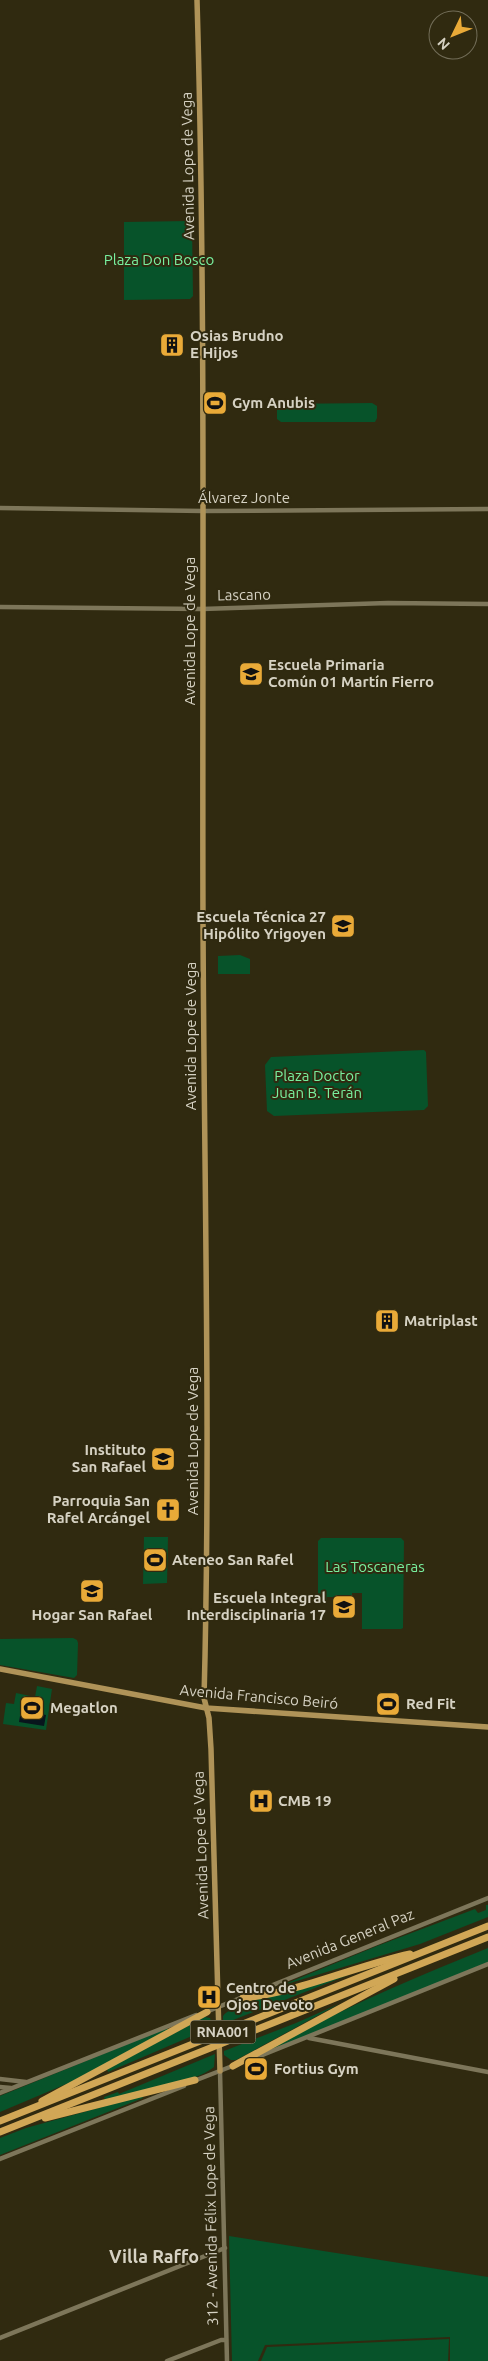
<svg xmlns="http://www.w3.org/2000/svg" width="488" height="2361" viewBox="0 0 488 2361" font-family="Ubuntu,sans-serif">
<style>
.green{fill:#07532a}
.water{fill:#08151d}
.lines{fill:none;stroke-linecap:round;stroke-linejoin:round}
.minor{stroke:#7d765a;stroke-width:4.5}
.major{stroke:#af9358;stroke-width:5.5}
.highway{stroke:#d1a756;stroke-width:7}
.labels{text-anchor:middle;stroke-width:4;stroke-linejoin:round;paint-order:stroke}
.shield{fill:#302a10;stroke:#a4a08d;stroke-width:1}
.shield-label{font-size:14px;font-weight:bold;fill:#d6d2c3}
.street-label{font-size:15px;fill:#d6d2c3;stroke:#302a10}
.park-label{font-size:15px;fill:#79f09f;stroke:#302a10}
.poi-label{font-size:15px;font-weight:bold;fill:#d6d2c3;stroke:#302a10;text-anchor:start}
.quarter-label{font-size:18px;font-weight:bold;fill:#d6d2c3;stroke:#302a10}
</style>
<rect width="100%" height="100%" fill="#302a10"/>
<g class="green">
<polygon points="189,221 192,224 193,296 190,299 124,300 124,222"/>
<polygon points="372,403 377,406 377,418 375,422 281,422 277,419 277,407 279,404"/>
<polygon points="240,955 250,959 250,974 218,974 218,956"/>
<polygon points="424,1050 426,1052 428,1106 424,1110 274,1116 267,1111 265,1065 271,1057"/>
<polygon points="144,1537 168,1537 167,1583 143,1584"/>
<polygon points="321,1538 401,1538 404,1541 403,1628 401,1629 362,1629 362,1593 352,1593 352,1597 327,1597 326,1603 318,1603 318,1541"/>
<polygon points="73,1638 77,1640 78,1643 77,1675 74,1678 0,1665 0,1639"/>
<polygon points="37,1686 52,1689 46,1730 3,1724 6,1703 14,1704 16,1693 35,1697"/>
<polygon points="486,1905 488,1905 488,1917 420,1944 280,1986 377,1946 475,1909 478,1913 486,1910"/>
<path d="M 488,1948 L 488,1962 L 267,2054 L 271,2047 C 341,2009 414,1978 488,1948 Z"/>
<path d="M 351,1974 L 223,2024 L 223,2016 C 233,2001 327,1981 351,1974 Z"/>
<polygon points="339,2004 236,2060 231,2060 224,2055 224,2051 296,2023"/>
<polygon points="205,2017 210,2018 213,2027 108,2072 107,2069"/>
<polygon points="167,2028 168,2030 71,2082 0,2112 0,2096"/>
<path d="M 215,2054 L 214,2067 C 194,2084 132,2093 105,2100 L 104,2097 L 118,2092 L 119,2094 Z"/>
<polygon points="142,2096 143,2098 0,2155 0,2138 26,2128"/>
<polygon points="229,2236 488,2277 488,2361 450,2361 450,2337 265,2345 258,2361 232,2361"/>
<polygon points="449,2339 448,2361 261,2361 267,2347"/>
</g>
<polygon class="water" points="21,1710 46,1715 44,1726 19,1722"/>
<g class="lines">
<g class="minor">
<polyline points="0,508 203,511 488,509"/>
<polyline points="0,607 202,609 388,603 488,604"/>
<polyline points="206,2012 488,1898"/>
<polyline points="309,2038 488,2072"/>
<polyline points="250,2060 488,1964"/>
<polyline points="220,2071 227,2361"/>
<polyline points="0,2079 26,2082"/>
<polyline points="194,2081 235,2065"/>
<polyline points="0,2087 11,2088"/>
<polyline points="0,2093 196,2015"/>
<polyline points="0,2159 184,2086"/>
<polyline points="0,2338 225,2248"/>
<polyline points="167,2361 221,2340 226,2340"/>
</g>
<g class="major">
<path d="M 197,0 C 206,307 202,614 203,922 C 204,1180 211,1440 204,1698 L 209,1718 L 211,1749 L 220,2071"/>
<polyline points="0,1669 206,1708 488,1727"/>
</g>
<g class="highway">
<path d="M 243,1998 C 297,1993 355,1966 410,1954"/>
<polyline points="233,2066 394,1979"/>
<polyline points="42,2101 207,2012"/>
<polyline points="45,2118 195,2080"/>
<polyline points="0,2121 488,1926"/>
<polyline points="0,2132 488,1937"/>
</g>
</g>
<defs>
<symbol id="building-square" viewBox="-11 -11 22 22"><rect x="-9" y="-9" width="18" height="18" rx="4" fill="#e9aa38" stroke="#302a10"/><path d="M-4-6H4V6H1V3H-1V6H-4ZM-2.5-4.3h1.7v1.8h-1.7ZM.8-4.3h1.7v1.8H.8ZM-2.5-1h1.7V.8h-1.7ZM.8-1h1.7V.8H.8Z" fill="#111"/></symbol>
<symbol id="stadium-square" viewBox="-11 -11 22 22"><rect x="-9" y="-9" width="18" height="18" rx="4" fill="#e9aa38" stroke="#302a10"/><path d="M0-5a6.5 5 0 1 0 0 10a6.5 5 0 1 0 0-10ZM-3.5-1.8h7v3.6h-7Z" fill="#111"/></symbol>
<symbol id="school-square" viewBox="-11 -11 22 22"><rect x="-9" y="-9" width="18" height="18" rx="4" fill="#e9aa38" stroke="#302a10"/><path d="M0-5L7-2L0 1L-7-2ZM-4 1L0 2.5L4 1V4Q0 6-4 4Z" fill="#111"/></symbol>
<symbol id="church-square" viewBox="-11 -11 22 22"><rect x="-9" y="-9" width="18" height="18" rx="4" fill="#e9aa38" stroke="#302a10"/><path d="M-1.2-6h2.4v3.5h3.3v2.4h-3.3V6h-2.4V-.1h-3.3v-2.4h3.3Z" fill="#111"/></symbol>
<symbol id="hospital-square" viewBox="-11 -11 22 22"><rect x="-9" y="-9" width="18" height="18" rx="4" fill="#e9aa38" stroke="#302a10"/><path d="M-5-5h3v3.5h4V-5h3V5h-3V1.5h-4V5h-3Z" fill="#111"/></symbol>
</defs>
<g fill-rule="evenodd">
<use href="#building-square" x="158" y="331" width="28" height="28"/>
<use href="#stadium-square" x="201" y="389" width="28" height="28"/>
<use href="#school-square" x="237" y="660" width="28" height="28"/>
<use href="#school-square" x="329" y="912" width="28" height="28"/>
<use href="#building-square" x="373" y="1307" width="28" height="28"/>
<use href="#school-square" x="149" y="1445" width="28" height="28"/>
<use href="#church-square" x="154" y="1496" width="28" height="28"/>
<use href="#stadium-square" x="141" y="1546" width="28" height="28"/>
<use href="#school-square" x="78" y="1577" width="28" height="28"/>
<use href="#school-square" x="330" y="1593" width="28" height="28"/>
<use href="#stadium-square" x="374" y="1690" width="28" height="28"/>
<use href="#stadium-square" x="18" y="1694" width="28" height="28"/>
<use href="#hospital-square" x="247" y="1787" width="28" height="28"/>
<use href="#hospital-square" x="195" y="1983" width="28" height="28"/>
<use href="#stadium-square" x="242" y="2055" width="28" height="28"/>
</g>
<g class="labels">
<rect class="shield" x="190.5" y="2020.5" width="65" height="23" rx="4"/>
<g class="shield-label">
<text x="223" y="2037">RNA001</text>
</g>
<g class="street-label">
<text transform="translate(188 166) rotate(-91)" y="5">Avenida Lope de Vega</text>
<text x="244" y="503">Álvarez Jonte</text>
<text transform="translate(244 595) rotate(-1)" y="5">Lascano</text>
<text transform="translate(190 631) rotate(-90)" y="5">Avenida Lope de Vega</text>
<text transform="translate(191 1036) rotate(-90)" y="5">Avenida Lope de Vega</text>
<text transform="translate(193 1441) rotate(-90)" y="5">Avenida Lope de Vega</text>
<text transform="translate(259 1697) rotate(5)" y="5">Avenida Francisco Beiró</text>
<text transform="translate(201 1845) rotate(-92)" y="5">Avenida Lope de Vega</text>
<text transform="translate(350 1939) rotate(-22)" y="5">Avenida General Paz</text>
<text transform="translate(211 2216) rotate(-91)" y="5">312 - Avenida Félix Lope de Vega</text>
</g>
<g class="park-label">
<text x="159" y="265">Plaza Don Bosco</text>
<text x="317" y="1081">Plaza Doctor<tspan x="317" dy="17">Juan B. Terán</tspan></text>
<text x="375" y="1572">Las Toscaneras</text>
</g>
<g class="poi-label">
<text x="190" y="341">Osias Brudno<tspan x="190" dy="17">E Hijos</tspan></text>
<text x="232" y="408">Gym Anubis</text>
<text x="268" y="670">Escuela Primaria<tspan x="268" dy="17">Común 01 Martín Fierro</tspan></text>
<text x="326" y="922" text-anchor="end">Escuela Técnica 27<tspan x="326" dy="17">Hipólito Yrigoyen</tspan></text>
<text x="404" y="1326">Matriplast</text>
<text x="146" y="1455" text-anchor="end">Instituto<tspan x="146" dy="17">San Rafael</tspan></text>
<text x="150" y="1506" text-anchor="end">Parroquia San<tspan x="150" dy="17">Rafel Arcángel</tspan></text>
<text x="172" y="1565">Ateneo San Rafel</text>
<text x="326" y="1603" text-anchor="end">Escuela Integral<tspan x="326" dy="17">Interdisciplinaria 17</tspan></text>
<text x="92" y="1620" text-anchor="middle">Hogar San Rafael</text>
<text x="406" y="1709">Red Fit</text>
<text x="50" y="1713">Megatlon</text>
<text x="278" y="1806">CMB 19</text>
<text x="226" y="1993">Centro de<tspan x="226" dy="17">Ojos Devoto</tspan></text>
<text x="274" y="2074">Fortius Gym</text>
</g>
<g class="quarter-label">
<text x="154" y="2263">Villa Raffo</text>
</g>
</g>
<g transform="translate(453 35) rotate(227)"><circle r="24" fill="#302a10" stroke="#726d58"/>
<path d="M0-4L9 19L0 12L-9 19Z" fill="#e9aa38"/>
<text y="-8" font-size="14" font-weight="bold" text-anchor="middle" fill="#d6d2c3">N</text>
</g>
</svg>
